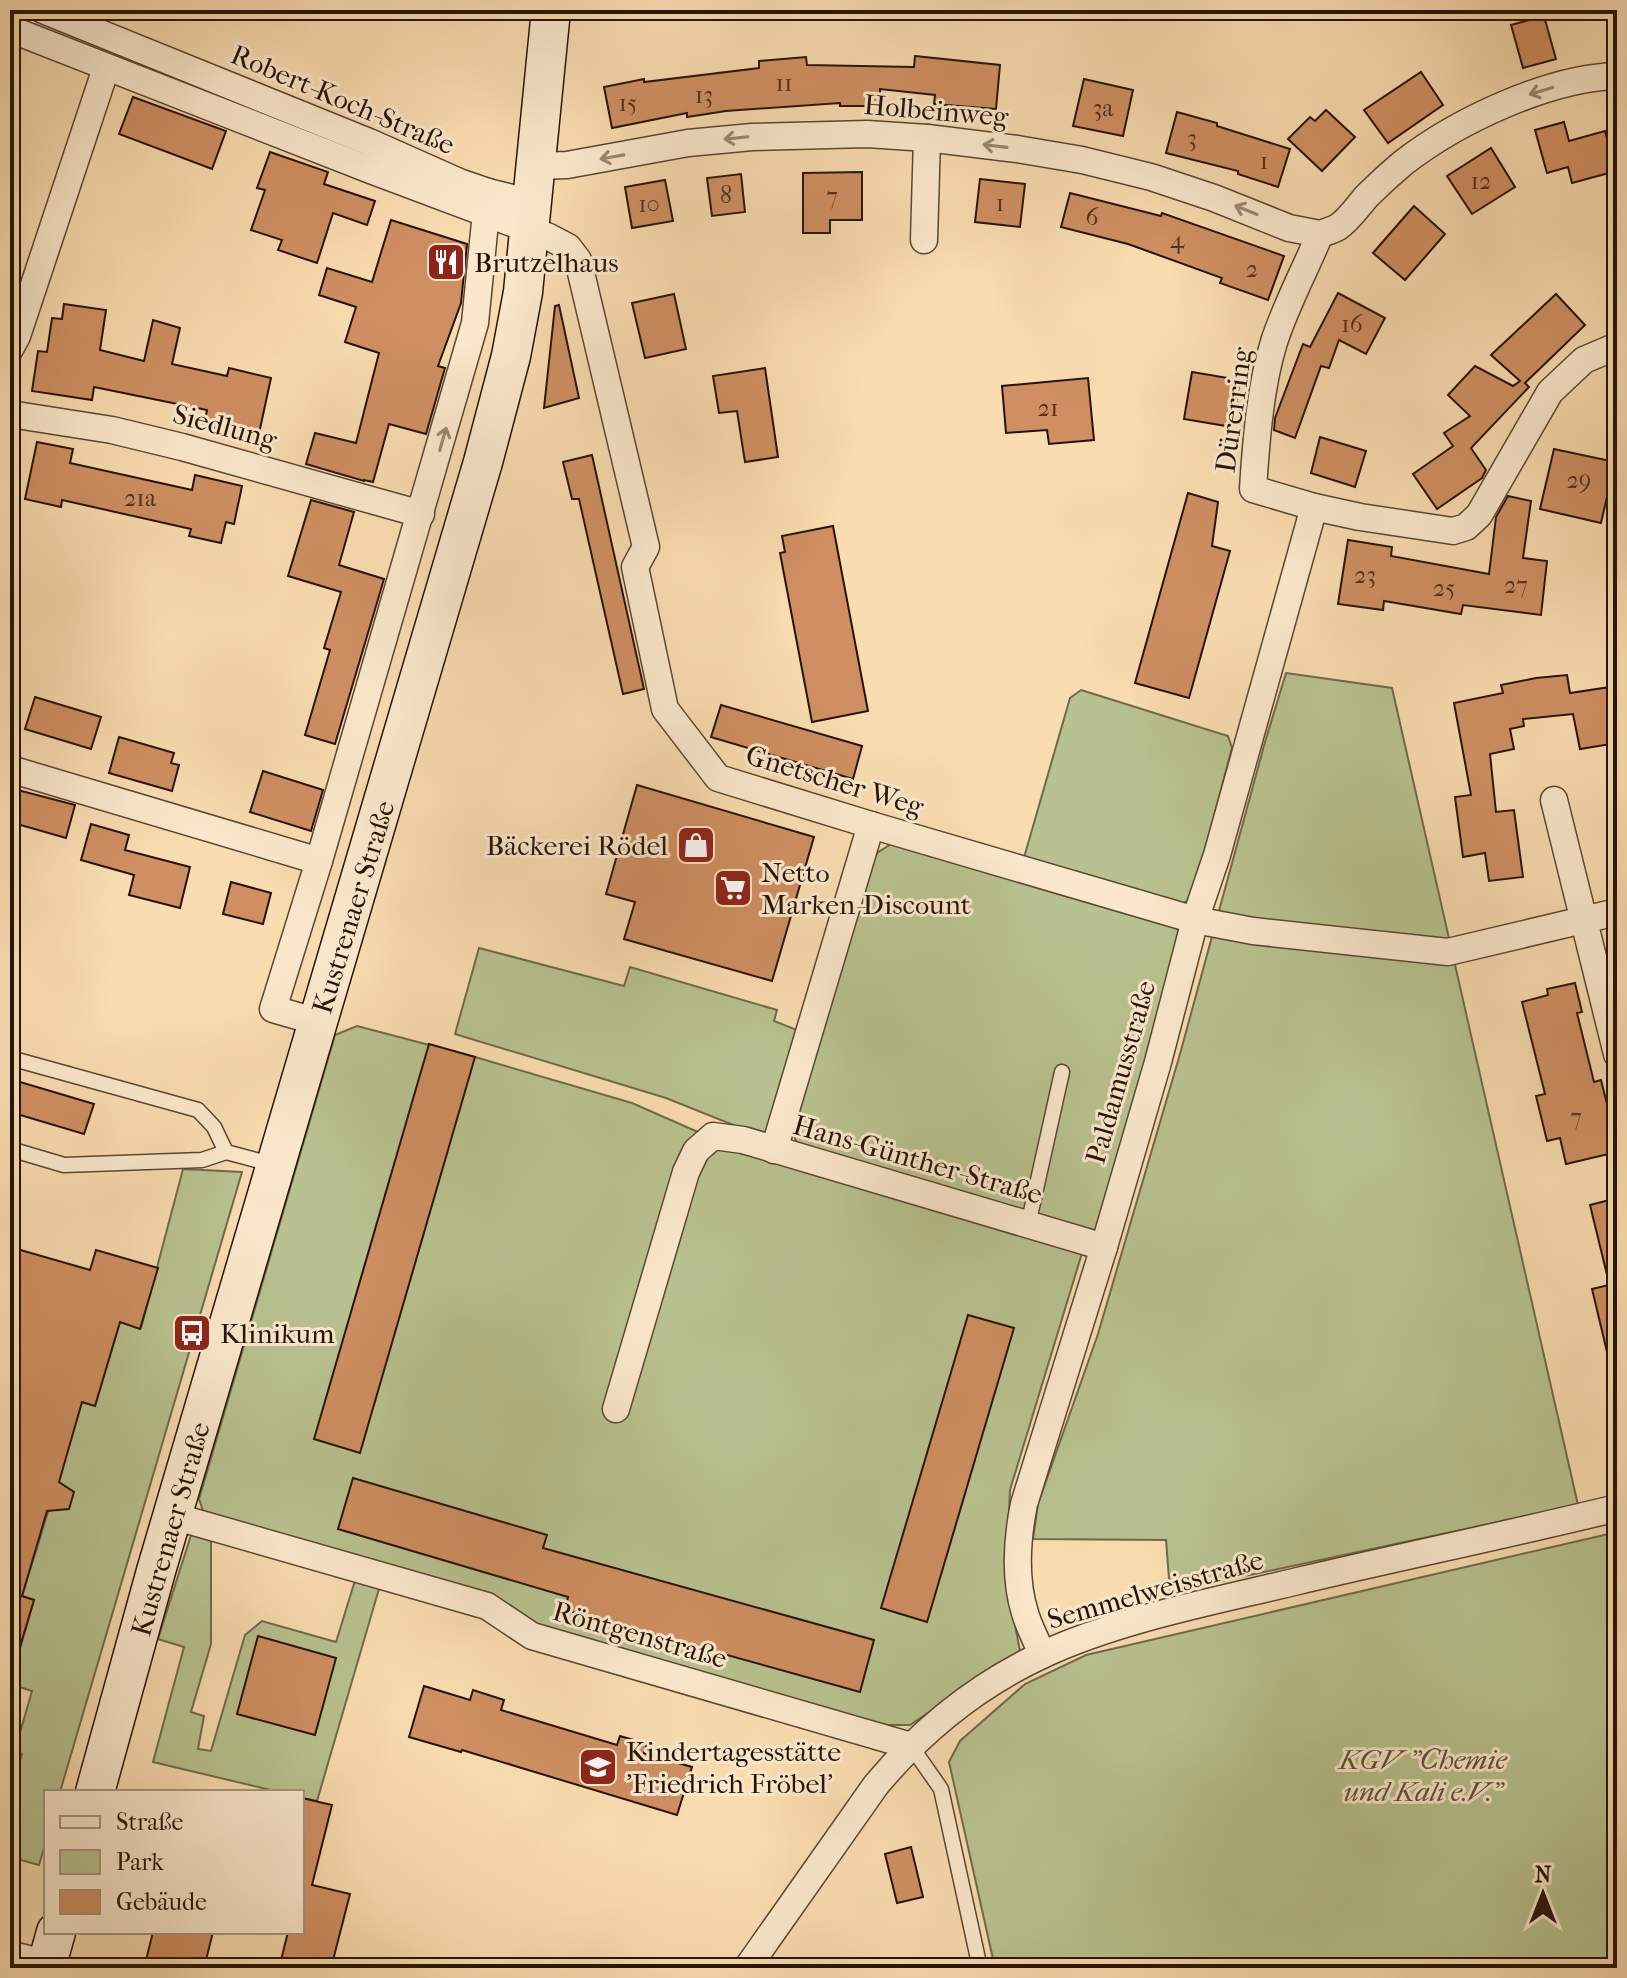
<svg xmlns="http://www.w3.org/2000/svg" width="1627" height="1978" viewBox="0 0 1627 1978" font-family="'IM FELL French Canon',serif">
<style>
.green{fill:#b8c290;stroke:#6f6a4c;stroke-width:2}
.building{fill:#cf8f62;stroke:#261308;stroke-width:2}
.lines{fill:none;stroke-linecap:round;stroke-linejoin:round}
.lane-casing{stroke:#5b4532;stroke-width:17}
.street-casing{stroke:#5b4532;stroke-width:29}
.secondary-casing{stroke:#261308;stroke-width:41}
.lane{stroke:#fbe8cc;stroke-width:14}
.street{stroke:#fbe8cc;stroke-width:26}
.secondary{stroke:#fbe8cc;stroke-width:38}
.oneway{stroke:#9b8874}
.labels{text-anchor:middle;stroke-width:6;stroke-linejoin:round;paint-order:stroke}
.number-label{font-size:24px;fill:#50321e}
.street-label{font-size:28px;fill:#261308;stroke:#fbe8cc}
.poi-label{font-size:28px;fill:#261308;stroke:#fbe8cc;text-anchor:start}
.park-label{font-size:28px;font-style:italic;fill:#595038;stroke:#fbe8cc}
</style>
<rect width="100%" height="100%" fill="#f9dcb0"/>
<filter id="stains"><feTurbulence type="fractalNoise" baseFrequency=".0025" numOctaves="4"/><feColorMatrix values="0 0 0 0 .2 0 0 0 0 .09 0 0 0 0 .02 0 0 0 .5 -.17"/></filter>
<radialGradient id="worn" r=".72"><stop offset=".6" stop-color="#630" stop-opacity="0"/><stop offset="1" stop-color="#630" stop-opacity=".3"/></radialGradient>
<g class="green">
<polygon points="1286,673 1392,688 1578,1505 1170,1592 1166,1540 1033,1539 1038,1504 1098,1334 1180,1054 1265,742"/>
<polygon points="1081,690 1228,736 1232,748 1195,888 1188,901 1178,905 1023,861 1070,698"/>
<polygon points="891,844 1177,924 1181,937 1097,1233 797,1143 793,1134 795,1120 868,867 877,853"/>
<polygon points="479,948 624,986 630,967 777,1010 774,1021 797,1030 767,1131 758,1135 666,1098 455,1034"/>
<polygon points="357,1026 475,1057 632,1103 732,1147 1082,1253 1010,1490 1006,1579 1020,1651 910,1725 877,1725 552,1635 204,1514 199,1499 335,1035"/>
<polygon points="183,1169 242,1172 60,1792 46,1792 46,1841 39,1865 10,1857 10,1796 22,1754 15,1750 32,1691 10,1684 34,1600 22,1596 82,1402 95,1406 120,1322 141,1328"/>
<polygon points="203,1531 211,1538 211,1644 191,1712 204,1716 198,1749 211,1751 245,1635 262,1621 336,1642 357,1574 381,1582 317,1801 302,1798 302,1792 279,1792 153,1762 184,1647 158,1639 191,1535"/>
<polygon points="1617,1532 1617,1968 995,1968 949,1762 960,1741 1025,1684 1086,1655"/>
</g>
<g class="building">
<polygon points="1544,16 1556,59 1523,68 1511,25"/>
<polygon points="915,56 1000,65 996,109 934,104 935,95 880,89 880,106 840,106 840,103 726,111 687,117 687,113 612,128 604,87 644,79 644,82 759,68 759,61 806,57 807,65 914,67"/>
<polygon points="1421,72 1443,105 1388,143 1364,110"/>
<polygon points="1084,79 1133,90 1123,136 1073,126"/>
<polygon points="133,97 226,131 212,169 119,134"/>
<polygon points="1326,110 1355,137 1322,171 1288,139 1310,117 1315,121"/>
<polygon points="1177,112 1217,123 1217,126 1290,149 1278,187 1238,174 1238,171 1166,153"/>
<polygon points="1564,122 1569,141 1605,131 1616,171 1572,183 1568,167 1547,173 1535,130"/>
<polygon points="1491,148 1515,187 1472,214 1447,176"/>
<polygon points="270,152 328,172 324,184 375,201 367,225 333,213 317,263 278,250 282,240 251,230 265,190 257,188"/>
<polygon points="862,172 862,220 830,220 830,233 803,233 803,173"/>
<polygon points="741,174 745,212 712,216 707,178"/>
<polygon points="980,179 1025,184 1020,227 975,222"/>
<polygon points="665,180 673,221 632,228 625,187"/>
<polygon points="1070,193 1161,216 1162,213 1284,256 1268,300 1220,283 1222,278 1128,244 1061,227"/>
<polygon points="1414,206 1445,234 1405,280 1373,253"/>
<polygon points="391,220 467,244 461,303 438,366 445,368 426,434 389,424 373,482 364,480 364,481 306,464 315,433 356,443 379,353 345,342 356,307 319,295 327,268 372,282"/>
<polygon points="1338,293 1385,318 1366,354 1339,340 1329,368 1321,366 1295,438 1274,430 1275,418 1303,344 1310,347"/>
<polygon points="674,294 686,349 645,358 632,303"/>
<polygon points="1556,294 1585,325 1525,383 1529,387 1471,448 1486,470 1482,478 1437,509 1413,474 1453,446 1444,433 1470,416 1448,395 1475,366 1513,386 1520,381 1491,355"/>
<polygon points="64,304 106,310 100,350 144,361 153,320 180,328 172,364 227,376 229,368 271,378 258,438 204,426 207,410 94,387 92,400 32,391 38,351 47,352 52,318 62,319"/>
<polygon points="559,305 579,398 544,408 555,306"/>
<polygon points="765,368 778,457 745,462 737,411 719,413 713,376"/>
<polygon points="1192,372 1240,380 1232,427 1184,419"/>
<polygon points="1088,378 1094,440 1049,444 1047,430 1006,433 1002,386"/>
<polygon points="1320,437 1366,451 1355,487 1311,473"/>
<polygon points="37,442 73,449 70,463 192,490 195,475 242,486 234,524 226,522 221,543 189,536 191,529 62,500 61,507 25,499"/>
<polygon points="1554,449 1615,462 1601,523 1540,509"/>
<polygon points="592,455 644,689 623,694 579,499 572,499 563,462"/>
<polygon points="1188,493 1218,502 1212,546 1230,551 1189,698 1135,683"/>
<polygon points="1508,496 1531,501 1523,558 1547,561 1541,615 1463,605 1461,614 1384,601 1383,610 1338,604 1348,540 1392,547 1391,556 1489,574 1496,517"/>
<polygon points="311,500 354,512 339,565 384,579 335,744 305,735 330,650 324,648 341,592 288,576"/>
<polygon points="833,526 868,711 812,722 780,553 785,552 782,536"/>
<polygon points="1567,675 1570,693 1617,686 1617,743 1580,749 1573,714 1523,719 1524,726 1510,729 1514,749 1490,754 1496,812 1514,810 1523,877 1489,881 1485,853 1463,857 1455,797 1471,795 1454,703 1503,693 1501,685 1536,678"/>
<polygon points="35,697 101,717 91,749 25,729"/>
<polygon points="721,705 862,746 853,779 711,737"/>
<polygon points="119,737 174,753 171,763 179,765 172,791 109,773"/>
<polygon points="263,771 323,790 311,831 250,812"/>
<polygon points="637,785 814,837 772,981 624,939 635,902 606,894"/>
<polygon points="10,788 75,805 66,838 10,822"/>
<polygon points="91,824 129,835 125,850 190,867 180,908 129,895 134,875 81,860"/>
<polygon points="231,882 271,893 263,924 223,914"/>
<polygon points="1575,983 1582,1012 1577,1013 1594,1082 1601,1080 1617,1144 1617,1152 1566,1164 1560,1138 1547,1141 1536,1096 1545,1094 1522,1002 1548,995 1547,989"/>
<polygon points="429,1044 475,1057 360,1453 314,1439"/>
<polygon points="10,1079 94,1104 84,1134 10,1112"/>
<polygon points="1617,1198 1617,1282 1609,1283 1590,1205"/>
<polygon points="10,1247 90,1270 96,1250 158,1268 140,1329 120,1322 95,1406 82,1402 59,1482 74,1492 69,1509 47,1511 22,1596 34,1600 16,1660 10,1659"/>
<polygon points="1617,1283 1617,1354 1608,1356 1592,1289"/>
<polygon points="968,1315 1014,1328 927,1622 881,1608"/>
<polygon points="353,1478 547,1535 543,1548 874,1640 860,1692 565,1610 568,1597 338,1529"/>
<polygon points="258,1636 336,1658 315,1735 237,1714"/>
<polygon points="424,1686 470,1700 473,1690 504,1700 501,1710 617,1745 620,1736 647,1744 644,1753 692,1767 677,1815 462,1750 461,1752 409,1737"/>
<polygon points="302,1798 332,1805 312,1885 350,1894 331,1968 279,1968 288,1932 302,1932"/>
<polygon points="911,1847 923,1897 897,1903 885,1854"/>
<polygon points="153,1932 213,1932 204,1968 144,1968"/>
</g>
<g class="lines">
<defs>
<g id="lane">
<polyline points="10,1058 198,1110 214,1127 226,1152 275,1165"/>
<polyline points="10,1149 64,1165 202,1160 226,1152"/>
<polyline points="1028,1225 1062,1072"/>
<polyline points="911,1746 941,1789 980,1968"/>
<polyline points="10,1948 48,1958"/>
</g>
<g id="street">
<polyline points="43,10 369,142 459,182 488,192 532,203"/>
<polyline points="10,29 373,171 549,237 568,247 578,260 646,547 635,567 665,709 718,778 871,825 1195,920 1253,931 1448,952 1617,912"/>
<path d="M 1617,76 C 1548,78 1457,121 1403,163 C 1391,173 1378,185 1367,196 C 1358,206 1349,220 1338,227 C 1333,230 1326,232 1320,234 C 1305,270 1286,305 1274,342 C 1260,387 1256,443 1253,489 L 1314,507 L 1360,517 L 1453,531 L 1466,527 L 1479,515 L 1550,392 L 1584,360 L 1617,346"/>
<polyline points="536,166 567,165 688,143 752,137 867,134 927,138 1017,149 1082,160 1151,177 1214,198 1289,228 1320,234"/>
<polyline points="924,240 927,138"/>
<polyline points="10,349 17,336 106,68"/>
<polyline points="10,414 112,430 182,447 421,514"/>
<polyline points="10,769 319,861 273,1009 318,1022"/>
<polyline points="1554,800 1617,1054"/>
<polyline points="319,861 475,323 488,192"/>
<polyline points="774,1150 871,825"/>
<polyline points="616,1409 686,1172 696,1151 713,1136 743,1140 1104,1247"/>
<polyline points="173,1516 487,1606 532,1636 911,1746"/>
<path d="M 1042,1655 C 1037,1641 1029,1627 1025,1613 C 1014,1578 1017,1539 1024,1504 L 1104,1247 L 1158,1062 L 1195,920 L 1217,855 L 1314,507"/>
<path d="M 747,1968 L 876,1785 C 921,1731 978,1685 1042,1655 C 1119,1619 1215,1601 1298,1581 C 1404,1556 1511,1534 1617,1508"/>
</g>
<g id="secondary">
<polyline points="95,1792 156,1571 483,462 511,356 523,292 551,10"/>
<polyline points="46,1968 56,1932"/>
</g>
</defs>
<use href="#lane" class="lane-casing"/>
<use href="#street" class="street-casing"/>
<use href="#secondary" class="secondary-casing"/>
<use href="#lane" class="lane"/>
<use href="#street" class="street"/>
<use href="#secondary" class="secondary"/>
</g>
<defs><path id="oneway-shaft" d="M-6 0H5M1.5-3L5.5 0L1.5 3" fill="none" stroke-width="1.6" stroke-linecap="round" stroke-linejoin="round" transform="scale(2)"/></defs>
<g class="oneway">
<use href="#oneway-shaft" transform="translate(1541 91) rotate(163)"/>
<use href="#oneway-shaft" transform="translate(736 138) rotate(174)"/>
<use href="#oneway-shaft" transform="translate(995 146) rotate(-173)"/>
<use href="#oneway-shaft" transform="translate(612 157) rotate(170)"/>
<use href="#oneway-shaft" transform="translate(1246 210) rotate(-158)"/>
<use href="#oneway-shaft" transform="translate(443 439) rotate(-74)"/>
</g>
<defs>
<symbol id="restaurant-square" viewBox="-11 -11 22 22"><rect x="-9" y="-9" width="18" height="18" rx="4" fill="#8f2418" stroke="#fbe8cc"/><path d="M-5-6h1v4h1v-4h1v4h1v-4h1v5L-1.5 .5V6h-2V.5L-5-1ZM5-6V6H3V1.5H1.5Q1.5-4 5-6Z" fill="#fff"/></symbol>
<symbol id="shop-square" viewBox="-11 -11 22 22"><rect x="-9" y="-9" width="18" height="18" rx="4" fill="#8f2418" stroke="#fbe8cc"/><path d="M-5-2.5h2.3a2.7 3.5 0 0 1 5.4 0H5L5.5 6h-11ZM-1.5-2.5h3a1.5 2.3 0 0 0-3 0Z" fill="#fff"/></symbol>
<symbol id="supermarket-square" viewBox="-11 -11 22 22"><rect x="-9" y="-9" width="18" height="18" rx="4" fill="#8f2418" stroke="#fbe8cc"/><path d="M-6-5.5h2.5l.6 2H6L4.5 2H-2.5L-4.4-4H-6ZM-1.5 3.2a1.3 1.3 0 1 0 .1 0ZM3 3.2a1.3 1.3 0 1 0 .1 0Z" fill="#fff"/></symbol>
<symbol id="bus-square" viewBox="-11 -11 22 22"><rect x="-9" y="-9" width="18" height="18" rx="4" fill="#8f2418" stroke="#fbe8cc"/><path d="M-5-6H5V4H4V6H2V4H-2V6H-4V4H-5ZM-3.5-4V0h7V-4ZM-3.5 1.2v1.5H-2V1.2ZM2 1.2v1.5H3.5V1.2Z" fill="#fff"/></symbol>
<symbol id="school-square" viewBox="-11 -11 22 22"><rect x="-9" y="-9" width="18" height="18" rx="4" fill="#8f2418" stroke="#fbe8cc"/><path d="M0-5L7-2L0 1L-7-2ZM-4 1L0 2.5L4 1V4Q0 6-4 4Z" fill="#fff"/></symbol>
</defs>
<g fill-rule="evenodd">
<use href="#restaurant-square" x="424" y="240" width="44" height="44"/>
<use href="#shop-square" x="674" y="823" width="44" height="44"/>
<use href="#supermarket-square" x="711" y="866" width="44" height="44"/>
<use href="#bus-square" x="170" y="1311" width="44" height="44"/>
<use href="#school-square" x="576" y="1745" width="44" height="44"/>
</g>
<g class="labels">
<g class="number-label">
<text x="784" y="91">11</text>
<text x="704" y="103">13</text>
<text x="628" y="111">15</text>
<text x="1103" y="116">3a</text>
<text x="1192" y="146">3</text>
<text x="1264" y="169">1</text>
<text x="1481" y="189">12</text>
<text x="726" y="203">8</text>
<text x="832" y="204">7</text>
<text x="1000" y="211">1</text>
<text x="649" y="212">10</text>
<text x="1092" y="225">6</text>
<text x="1177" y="248">4</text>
<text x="1252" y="277">2</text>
<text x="1352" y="332">16</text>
<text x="1048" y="416">21</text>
<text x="1579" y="488">29</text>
<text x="140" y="506">21a</text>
<text x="1365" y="583">23</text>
<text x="1516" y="593">27</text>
<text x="1444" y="596">25</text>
<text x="1576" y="1125">7</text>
</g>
<g class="street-label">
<text transform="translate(343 99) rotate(23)" y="10">Robert-Koch-Straße</text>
<text transform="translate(936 110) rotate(5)" y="10">Holbeinweg</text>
<text transform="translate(1233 410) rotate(-82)" y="10">Dürerring</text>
<text transform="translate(225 426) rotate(15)" y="10">Siedlung</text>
<text transform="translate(835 780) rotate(17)" y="10">Gnetscher Weg</text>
<text transform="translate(353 907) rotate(-73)" y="10">Kustrenaer Straße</text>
<text transform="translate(1120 1072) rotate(-74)" y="10">Paldamusstraße</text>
<text transform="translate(918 1159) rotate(16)" y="10">Hans-Günther-Straße</text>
<text transform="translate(170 1529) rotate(-74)" y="10">Kustrenaer Straße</text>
<text transform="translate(1155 1589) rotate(-16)" y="10">Semmelweisstraße</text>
<text transform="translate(640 1634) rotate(16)" y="10">Röntgenstraße</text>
</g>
<g class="poi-label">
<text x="474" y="272">Brutzelhaus</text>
<text x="668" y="855" text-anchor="end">Bäckerei Rödel</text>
<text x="761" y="882">Netto<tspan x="761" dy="32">Marken-Discount</tspan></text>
<text x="220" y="1343">Klinikum</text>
<text x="626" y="1761">Kindertagesstätte<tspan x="626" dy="32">'Friedrich Fröbel'</tspan></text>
</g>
<g class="park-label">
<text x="1423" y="1769">KGV "Chemie<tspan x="1423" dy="32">und Kali e.V."</tspan></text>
</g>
</g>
<rect width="1627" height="1978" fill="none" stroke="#f9dcb0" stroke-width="40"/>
<rect x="12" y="12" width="1603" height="1954" fill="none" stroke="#261308" stroke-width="4"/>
<rect x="20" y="20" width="1587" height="1938" fill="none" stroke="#261308" stroke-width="2"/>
<rect x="44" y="1790" width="260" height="144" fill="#fbe8cc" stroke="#a6937e" stroke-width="2"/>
<rect x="60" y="1816" width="40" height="12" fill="#fbe8cc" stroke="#a6937e" stroke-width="2"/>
<text x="116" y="1830" font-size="24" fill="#261308">Straße</text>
<rect x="60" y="1850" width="40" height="24" fill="#b8c290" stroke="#a6937e" stroke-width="2"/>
<text x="116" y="1870" font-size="24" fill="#261308">Park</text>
<rect x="60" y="1890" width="40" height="24" fill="#cf8f62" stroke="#a6937e" stroke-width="2"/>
<text x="116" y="1910" font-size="24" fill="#261308">Gebäude</text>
<g transform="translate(1543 1894)" stroke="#fbe8cc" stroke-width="6" paint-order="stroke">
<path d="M0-6L14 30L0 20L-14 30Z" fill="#261308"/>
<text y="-12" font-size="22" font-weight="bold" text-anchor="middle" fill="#261308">N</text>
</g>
<rect width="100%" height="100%" filter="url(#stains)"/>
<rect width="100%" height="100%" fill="url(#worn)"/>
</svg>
